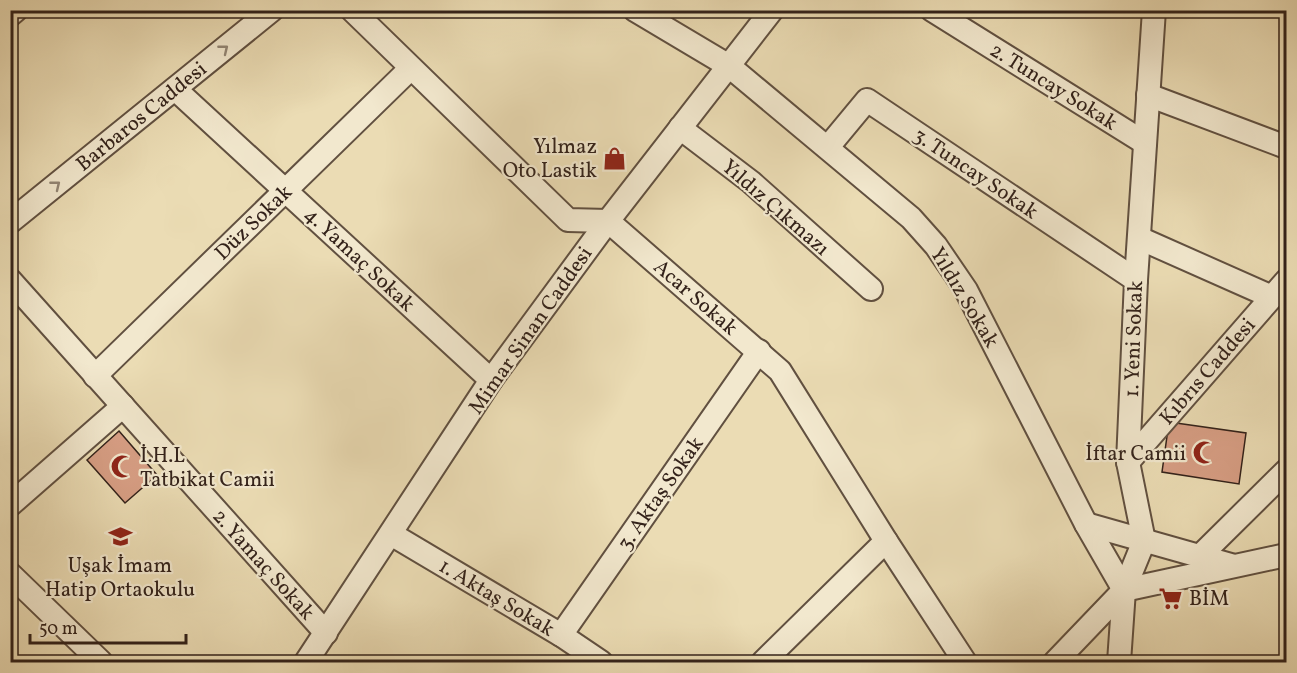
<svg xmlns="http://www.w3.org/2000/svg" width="1297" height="673" viewBox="0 0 1297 673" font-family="Vollkorn,serif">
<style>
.building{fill:#d79e84;stroke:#33221a;stroke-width:1.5}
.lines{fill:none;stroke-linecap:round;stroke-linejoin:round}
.minor-casing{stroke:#615040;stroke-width:26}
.minor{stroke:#f2e8ce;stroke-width:22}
.oneway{stroke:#928574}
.labels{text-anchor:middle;stroke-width:4.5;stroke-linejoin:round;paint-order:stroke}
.street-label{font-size:21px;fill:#33221a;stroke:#f2e8ce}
.poi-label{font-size:21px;fill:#33221a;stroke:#f2e8ce;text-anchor:end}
</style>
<rect width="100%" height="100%" fill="#ebdcb4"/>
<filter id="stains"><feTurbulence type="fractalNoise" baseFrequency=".00333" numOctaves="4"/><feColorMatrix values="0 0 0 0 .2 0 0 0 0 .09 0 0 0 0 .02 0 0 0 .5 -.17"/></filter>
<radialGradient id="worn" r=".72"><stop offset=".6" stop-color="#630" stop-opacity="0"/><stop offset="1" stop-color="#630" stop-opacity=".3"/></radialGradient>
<g class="building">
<polygon points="1169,422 1246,433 1239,484 1162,472"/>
<polygon points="119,431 157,475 125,503 87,460"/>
<polygon points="13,651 25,662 10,662 10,654"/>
</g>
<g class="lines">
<defs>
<g id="minor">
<polyline points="352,10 568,220 608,221 780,371 886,541 965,662"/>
<polyline points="635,10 729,66 911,218 936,246 966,290 1086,524 1124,590"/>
<polyline points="932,10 1145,143"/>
<polyline points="10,15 16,10"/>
<polyline points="175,89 491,380"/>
<polyline points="1148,95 1286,147"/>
<polyline points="680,128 751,182 871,289"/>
<polyline points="828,147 867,100 1136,280"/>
<polyline points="10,222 272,10"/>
<polyline points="1139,238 1272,297"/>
<polyline points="10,280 326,633"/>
<polyline points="95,376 411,68"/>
<polyline points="1128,462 1286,281"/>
<polyline points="10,505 123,406"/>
<polyline points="1086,524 1231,565"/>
<polyline points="391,534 561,635 601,662"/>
<polyline points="1200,556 1286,471"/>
<polyline points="10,574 101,662"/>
<polyline points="561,635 759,351"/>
<polyline points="306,662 491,380 608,221 772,10"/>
<polyline points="763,662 886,541"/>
<polyline points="1055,662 1124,590 1286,555"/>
<polyline points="1119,662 1124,590 1144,541 1128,462 1136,280 1154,10"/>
</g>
</defs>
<use href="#minor" class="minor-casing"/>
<use href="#minor" class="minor"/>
</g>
<defs><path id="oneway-chevron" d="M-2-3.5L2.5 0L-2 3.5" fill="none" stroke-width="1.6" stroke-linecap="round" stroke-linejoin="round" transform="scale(1.5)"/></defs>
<g class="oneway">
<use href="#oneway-chevron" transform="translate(224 49) rotate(-39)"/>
<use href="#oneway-chevron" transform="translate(56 185) rotate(-39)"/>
</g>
<defs>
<symbol id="shop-bare" viewBox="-9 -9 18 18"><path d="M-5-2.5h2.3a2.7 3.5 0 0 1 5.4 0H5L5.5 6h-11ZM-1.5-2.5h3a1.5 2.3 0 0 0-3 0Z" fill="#8f2418" stroke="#f2e8ce" stroke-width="2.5" paint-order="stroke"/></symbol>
<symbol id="mosque-bare" viewBox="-9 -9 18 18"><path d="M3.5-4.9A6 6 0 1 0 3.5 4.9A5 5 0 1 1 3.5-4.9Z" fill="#8f2418" stroke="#f2e8ce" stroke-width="2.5" paint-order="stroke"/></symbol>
<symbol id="school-bare" viewBox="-9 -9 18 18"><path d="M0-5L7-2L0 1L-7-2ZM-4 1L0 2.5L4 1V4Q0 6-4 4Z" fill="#8f2418" stroke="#f2e8ce" stroke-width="2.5" paint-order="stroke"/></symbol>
<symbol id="supermarket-bare" viewBox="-9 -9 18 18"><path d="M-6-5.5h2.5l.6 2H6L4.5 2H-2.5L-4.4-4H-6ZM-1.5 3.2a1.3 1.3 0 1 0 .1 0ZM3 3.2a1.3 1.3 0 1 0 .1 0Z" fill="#8f2418" stroke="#f2e8ce" stroke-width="2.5" paint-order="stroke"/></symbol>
</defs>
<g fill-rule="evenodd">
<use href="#shop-bare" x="598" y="142" width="33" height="33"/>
<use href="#mosque-bare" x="1188" y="436" width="33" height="33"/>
<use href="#mosque-bare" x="106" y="450" width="33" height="33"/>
<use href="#school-bare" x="104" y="520" width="33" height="33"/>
<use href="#supermarket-bare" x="1154" y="582" width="33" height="33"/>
</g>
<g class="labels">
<g class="street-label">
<text transform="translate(1054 86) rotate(32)" y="7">2. Tuncay Sokak</text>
<text transform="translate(141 116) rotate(-39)" y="7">Barbaros Caddesi</text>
<text transform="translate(976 173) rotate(34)" y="7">3. Tuncay Sokak</text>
<text transform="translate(776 207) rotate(41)" y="7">Yıldız Çıkmazı</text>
<text transform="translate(253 222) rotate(-44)" y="7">Düz Sokak</text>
<text transform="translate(360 259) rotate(43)" y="7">4. Yamaç Sokak</text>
<text transform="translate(696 297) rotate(41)" y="7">Acar Sokak</text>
<text transform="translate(965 297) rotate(59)" y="7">Yıldız Sokak</text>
<text transform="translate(530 330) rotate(-55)" y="7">Mimar Sinan Caddesi</text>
<text transform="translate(1133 339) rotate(-88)" y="7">1. Yeni Sokak</text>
<text transform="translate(1207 371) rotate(-49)" y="7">Kıbrıs Caddesi</text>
<text transform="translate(660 493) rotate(-55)" y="7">3. Aktaş Sokak</text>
<text transform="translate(264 564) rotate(48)" y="7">2. Yamaç Sokak</text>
<text transform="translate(497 597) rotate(31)" y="7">1. Aktaş Sokak</text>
</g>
<g class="poi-label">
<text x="597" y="153">Yılmaz<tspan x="597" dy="24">Oto Lastik</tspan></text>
<text x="1186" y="460">İftar Camii</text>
<text x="140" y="462" text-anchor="start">İ.H.L<tspan x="140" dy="24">Tatbikat Camii</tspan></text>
<text x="120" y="572" text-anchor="middle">Uşak İmam<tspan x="120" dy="24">Hatip Ortaokulu</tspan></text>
<text x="1189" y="605" text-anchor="start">BİM</text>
</g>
</g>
<rect width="1297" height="673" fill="none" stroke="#ebdcb4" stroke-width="36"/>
<rect x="12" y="12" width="1273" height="649" fill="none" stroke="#33221a" stroke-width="3"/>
<rect x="18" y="18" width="1261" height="637" fill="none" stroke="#33221a" stroke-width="1.5"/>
<path d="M30 634v9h156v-9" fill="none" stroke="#33221a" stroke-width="3"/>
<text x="39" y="634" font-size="18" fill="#33221a" stroke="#f2e8ce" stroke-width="4.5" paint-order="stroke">50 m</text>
<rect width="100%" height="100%" filter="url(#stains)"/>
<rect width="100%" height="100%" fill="url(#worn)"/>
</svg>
